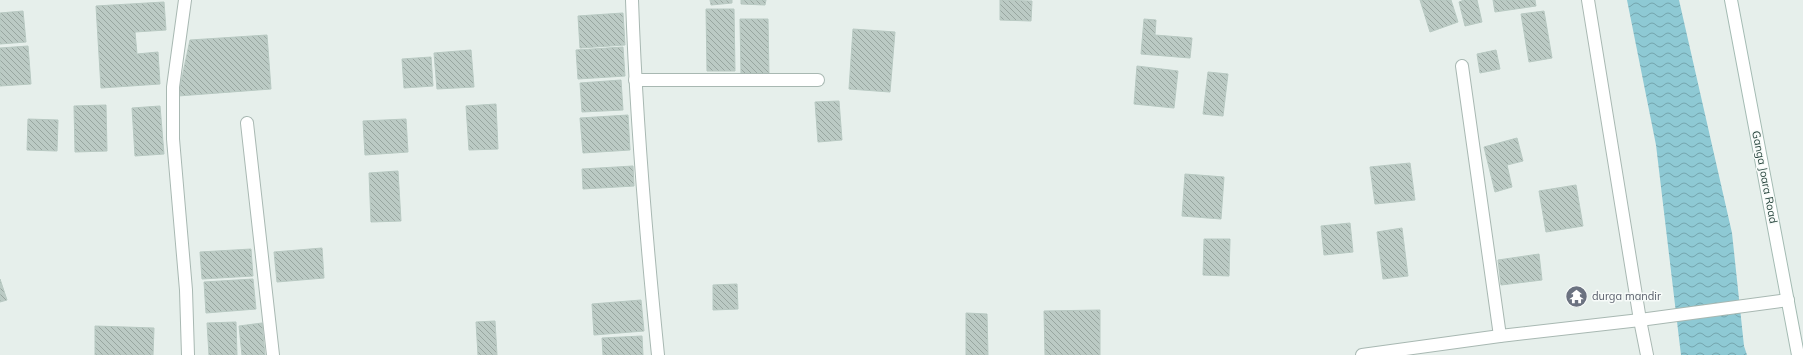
<svg xmlns="http://www.w3.org/2000/svg" width="1803" height="355" viewBox="0 0 1803 355" font-family="Mulish,sans-serif">
<style>
.water{fill:url(#water-waves)}
.building{fill:url(#building-back-hatch);stroke:#b8c9c2}
.lines{fill:none;stroke-linecap:round;stroke-linejoin:round}
.street-casing{stroke:#a8b8b2;stroke-width:14}
.secondary-casing{stroke:#a4bbb3;stroke-width:14}
.street{stroke:#fff;stroke-width:12}
.secondary{stroke:#fff;stroke-width:12}
.labels{text-anchor:middle;stroke-width:3;stroke-linejoin:round;paint-order:stroke}
.street-label{font-size:11px;fill:#24423a;stroke:#f7fbf9}
.worship-label{font-size:11px;fill:#5b616d;stroke:#f7fbf9;text-anchor:start}
</style>
<defs>
<pattern id="water-waves" width="16" height="10" patternUnits="userSpaceOnUse"><rect width="16" height="10" fill="#8ec9d4"/><path d="M0 5q4-4 8 0t8 0" fill="none" stroke="#74a5ad"/></pattern>
<pattern id="building-back-hatch" width="6" height="6" patternUnits="userSpaceOnUse"><rect width="6" height="6" fill="#bbcac4"/><path d="M-1 5l2 2M0 0l6 6M5-1l2 2" fill="none" stroke="#98a6a0"/></pattern>
</defs>
<rect width="100%" height="100%" fill="#e6efeb"/>
<polygon class="water" points="1627,0 1679,0 1732,233 1744,346 1747,355 1681,355 1656,145"/>
<g class="building">
<polygon points="710,0 732,0 732,3 711,5"/>
<polygon points="741,0 766,0 765,5 741,4"/>
<polygon points="1000,0 1032,1 1031,21 1000,20"/>
<polygon points="1420,0 1451,0 1458,22 1430,32"/>
<polygon points="1464,0 1477,0 1482,22 1465,26 1459,2"/>
<polygon points="1493,0 1535,0 1536,6 1495,12"/>
<polygon points="164,2 166,30 135,32 137,54 158,52 160,84 101,88 96,6"/>
<polygon points="706,9 734,9 735,71 707,71"/>
<polygon points="23,11 26,42 0,44 0,13"/>
<polygon points="1544,11 1552,58 1529,62 1521,14"/>
<polygon points="623,13 625,45 580,48 578,16"/>
<polygon points="740,19 768,19 769,75 741,75"/>
<polygon points="1144,19 1156,20 1155,35 1192,38 1190,58 1141,54"/>
<polygon points="853,29 895,32 890,92 849,89"/>
<polygon points="267,35 271,89 178,96 190,40"/>
<polygon points="28,46 31,84 0,86 0,48"/>
<polygon points="623,47 625,76 578,79 576,50"/>
<polygon points="471,50 474,87 437,89 434,53"/>
<polygon points="1496,50 1500,69 1480,73 1477,54"/>
<polygon points="431,57 433,86 404,88 402,59"/>
<polygon points="1137,66 1178,71 1174,108 1134,104"/>
<polygon points="1208,72 1228,74 1223,116 1203,114"/>
<polygon points="621,80 623,110 582,112 580,83"/>
<polygon points="839,101 842,140 818,142 815,102"/>
<polygon points="496,104 498,149 469,150 466,106"/>
<polygon points="106,105 107,151 75,152 74,106"/>
<polygon points="160,106 164,154 135,156 132,108"/>
<polygon points="628,115 630,150 583,153 580,118"/>
<polygon points="28,119 58,120 57,151 27,150"/>
<polygon points="406,119 408,152 365,155 363,121"/>
<polygon points="1517,138 1523,161 1507,165 1512,187 1495,192 1484,147"/>
<polygon points="1410,163 1415,200 1375,204 1370,167"/>
<polygon points="633,166 634,186 583,189 582,169"/>
<polygon points="398,171 401,221 371,222 369,173"/>
<polygon points="1185,174 1224,177 1221,219 1182,216"/>
<polygon points="1576,185 1583,226 1546,232 1539,191"/>
<polygon points="1350,223 1353,252 1324,255 1321,226"/>
<polygon points="1402,228 1408,276 1383,279 1377,232"/>
<polygon points="1204,239 1230,239 1229,276 1203,275"/>
<polygon points="322,248 324,278 277,282 274,252"/>
<polygon points="251,249 253,276 202,279 200,252"/>
<polygon points="1539,254 1542,280 1501,285 1498,260"/>
<polygon points="0,279 7,300 0,302"/>
<polygon points="253,279 256,309 206,313 204,282"/>
<polygon points="737,284 738,309 713,310 713,285"/>
<polygon points="641,300 644,331 594,335 592,304"/>
<polygon points="1100,310 1100,355 1045,355 1044,311"/>
<polygon points="966,313 987,314 988,355 966,355"/>
<polygon points="495,321 497,355 478,355 476,322"/>
<polygon points="236,322 237,355 209,355 207,323"/>
<polygon points="262,323 265,355 242,355 239,326"/>
<polygon points="95,326 154,328 153,355 95,355"/>
<polygon points="642,336 643,355 603,355 602,338"/>
</g>
<g class="lines">
<defs>
<g id="street">
<polyline points="185,0 173,87 173,139 186,290 188,355"/>
<path d="M 632,0 C 636,119 646,237 658,355"/>
<polyline points="1588,0 1640,320 1647,355"/>
<polyline points="1462,66 1500,336"/>
<polyline points="635,80 818,80"/>
<polyline points="247,123 273,355"/>
<polyline points="1362,355 1500,336 1640,320 1788,300"/>
</g>
<polyline id="secondary" points="1731,0 1798,355"/>
</defs>
<use href="#street" class="street-casing"/>
<use href="#secondary" class="secondary-casing"/>
<use href="#street" class="street"/>
<use href="#secondary" class="secondary"/>
</g>
<defs>
<symbol id="temple-disc" viewBox="-11 -11 22 22"><circle r="9.5" fill="#6b7280" stroke="#f7fbf9"/><path d="M0-6L5-2H3V0L6.5 2.5H4V6H1.5V3h-3V6H-4V2.5H-6.5L-3 0V-2H-5Z" fill="#fff"/></symbol>
</defs>
<g fill-rule="evenodd">
<use href="#temple-disc" x="1564" y="284" width="25" height="25"/>
</g>
<g class="labels">
<g class="street-label">
<text transform="translate(1765 177) rotate(79)" y="4">Ganga Joara Road</text>
</g>
<g class="worship-label">
<text x="1592" y="300">durga mandir</text>
</g>
</g>
</svg>
